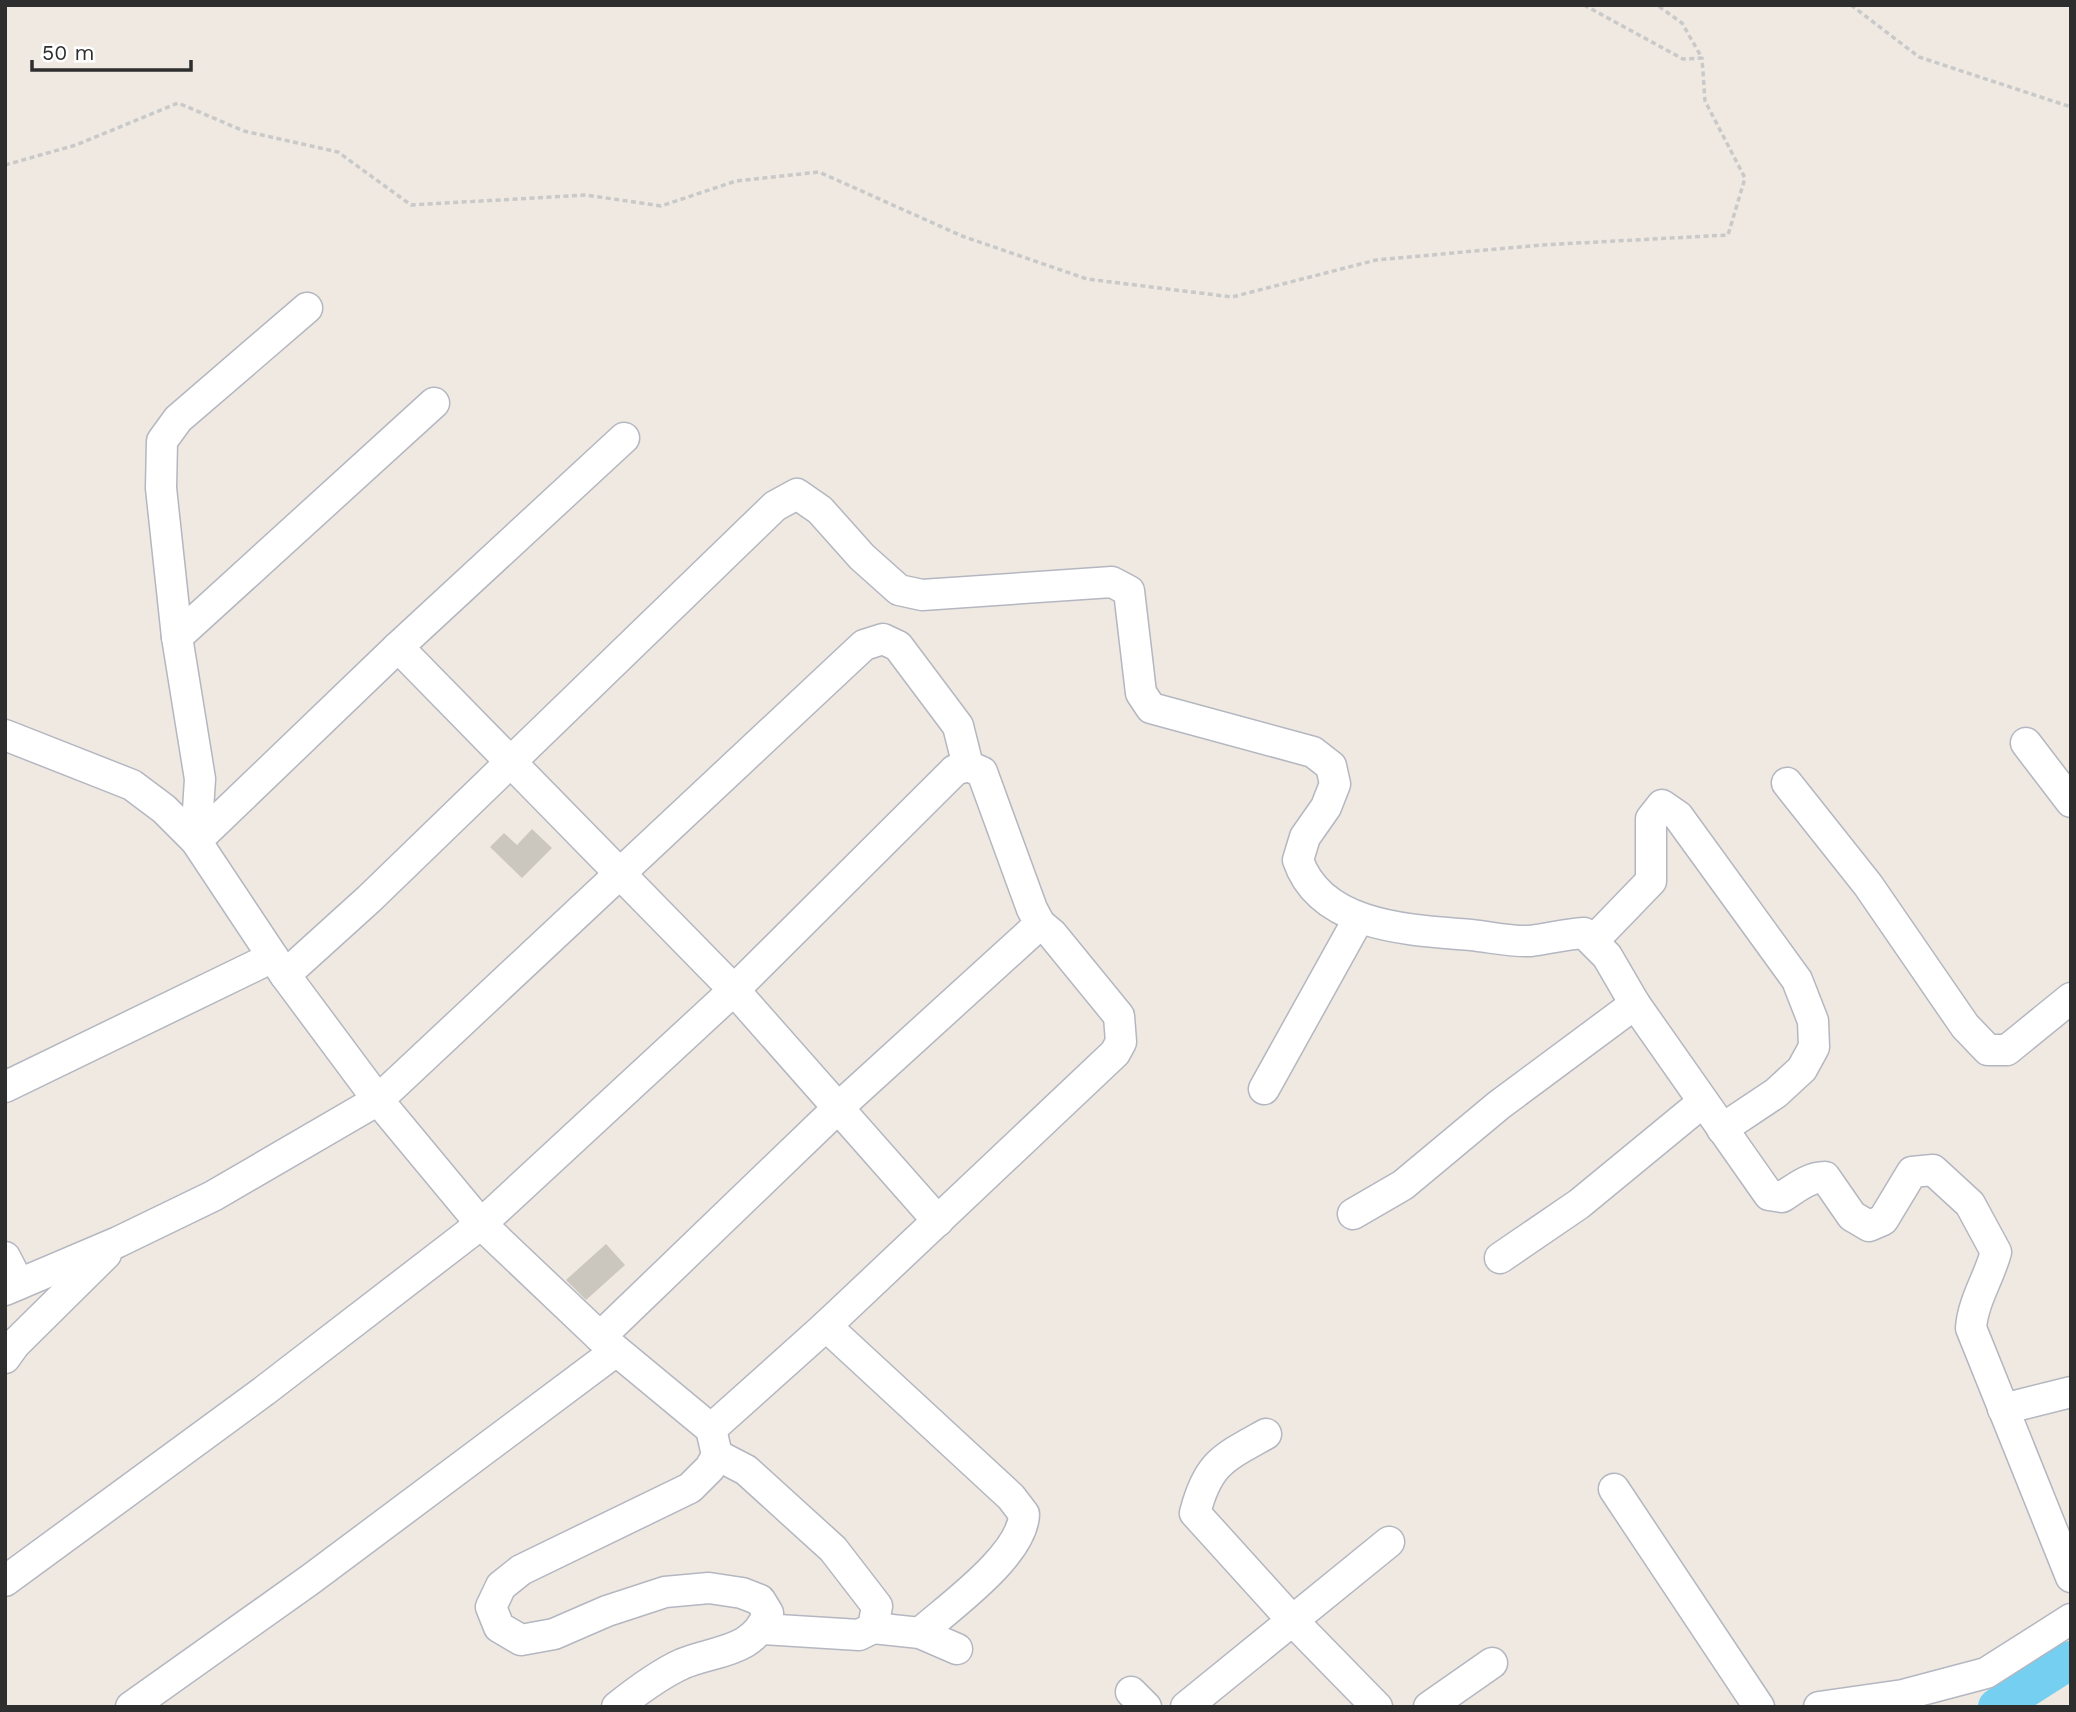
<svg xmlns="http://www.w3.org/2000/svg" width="2076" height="1712" viewBox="0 0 2076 1712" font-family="'Work Sans',sans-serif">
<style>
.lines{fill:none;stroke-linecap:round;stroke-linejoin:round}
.river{stroke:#75cff0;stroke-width:38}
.building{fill:#cbc7bf}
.minor-casing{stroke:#b4b7c1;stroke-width:33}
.path{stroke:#c9c9c9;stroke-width:3.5;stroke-dasharray:5 3.5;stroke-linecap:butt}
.minor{stroke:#fff;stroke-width:30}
</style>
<rect width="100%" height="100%" fill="#efe9e1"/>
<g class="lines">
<polyline class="river" points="1997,1707 2071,1660"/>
</g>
<g class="building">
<polygon points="532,829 552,848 522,878 490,847 504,833 517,845"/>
<polygon points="606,1244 625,1265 586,1300 566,1280"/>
</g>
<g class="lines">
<defs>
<g id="minor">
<polyline points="307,308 178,419 162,441 161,488 177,637 200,779 196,841 398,647 624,438"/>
<polyline points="177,637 434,403"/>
<polyline points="398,647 734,990 938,1221"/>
<path d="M 5,735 L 132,785 L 164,809 L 196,841 L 285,975 L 378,1100 L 481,1224 L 600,1337 L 711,1429 L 717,1455 L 710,1468 L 690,1488 L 521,1570 L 501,1586 L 491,1607 L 499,1627 L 521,1640 L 554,1634 L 607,1611 L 665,1592 L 709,1588 L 742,1593 L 760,1600 L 768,1613 C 754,1653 715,1650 682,1664 C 658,1675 637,1691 617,1707"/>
<polyline points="2026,743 2071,802"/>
<polyline points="1787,783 1868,885 1965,1026 1988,1050 2007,1050 2071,998"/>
<polyline points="1594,940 1651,881 1651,819 1662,805 1678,816 1797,980 1813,1021 1814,1047 1802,1069 1776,1093 1722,1129"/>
<path d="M 285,975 L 369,899 L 775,506 L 797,494 L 820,510 L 862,557 L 899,590 L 922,595 L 1112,582 L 1129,591 L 1141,693 L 1151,708 L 1313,752 L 1331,766 L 1335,784 L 1326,807 L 1305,837 L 1298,860 C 1321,928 1412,930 1471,935 C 1490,937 1511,942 1530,941 C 1548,939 1566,934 1584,933 L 1607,956 L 1635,1004 L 1769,1195 L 1782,1197 C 1796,1188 1809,1177 1825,1177 L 1852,1216 L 1869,1226 L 1883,1220 L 1912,1172 L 1933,1170 L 1970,1204 L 1996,1252 C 1989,1278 1973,1301 1971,1328 L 2071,1577"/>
<polyline points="5,1087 273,957"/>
<polyline points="1264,1089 1359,918"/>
<polyline points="1353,1214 1403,1185 1499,1105 1635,1004"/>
<polyline points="5,1257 19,1284"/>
<polyline points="1500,1258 1579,1204 1703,1102"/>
<polyline points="5,1290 118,1242 213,1196 378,1100 864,645 883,639 898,646 958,726 968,766"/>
<path d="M 826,1326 L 1011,1497 L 1024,1514 C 1023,1555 949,1607 920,1633"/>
<polyline points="5,1358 15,1344 106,1254"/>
<polyline points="2003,1409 2071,1392"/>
<polyline points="711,1429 826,1326 1115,1053 1121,1042 1119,1016 1052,934 1040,924"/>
<path d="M 1266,1434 C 1223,1458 1208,1463 1195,1513 L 1291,1619 L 1377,1707"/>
<polyline points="717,1455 746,1470 833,1549 877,1606 873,1628 859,1635 762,1629"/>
<polyline points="1614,1489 1759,1707"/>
<polyline points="5,1581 264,1391 481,1224 734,990 955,770 968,766 982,772 1032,909 1040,924 839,1107 600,1337"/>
<polyline points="873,1628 920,1633 957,1649"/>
<polyline points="1131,1692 1146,1707"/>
<polyline points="131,1707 311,1579 616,1351"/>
<polyline points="1186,1707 1389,1542"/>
<polyline points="1429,1707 1492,1663"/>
<polyline points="1819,1707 1903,1695 1986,1673 2071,1619"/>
</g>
</defs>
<use href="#minor" class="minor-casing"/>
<g class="path">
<polyline points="1584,5 1683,59 1702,58 1682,23 1657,5"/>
<polyline points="1851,5 1919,57 2071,107"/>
<polyline points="5,165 76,145 178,103 244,131 338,152 411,205 586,195 661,206 736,181 819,172 962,236 1087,279 1232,297 1376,260 1541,245 1728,235 1745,178 1705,101 1702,58"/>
</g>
<use href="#minor" class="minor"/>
</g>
<rect width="2076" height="1712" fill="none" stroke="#2e2e2e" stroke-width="14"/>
<path d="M32 60v10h159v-10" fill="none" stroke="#2e2e2e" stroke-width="3.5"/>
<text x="42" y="60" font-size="21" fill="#2e2e2e" stroke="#ffffff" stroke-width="5" paint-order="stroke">50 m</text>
</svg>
